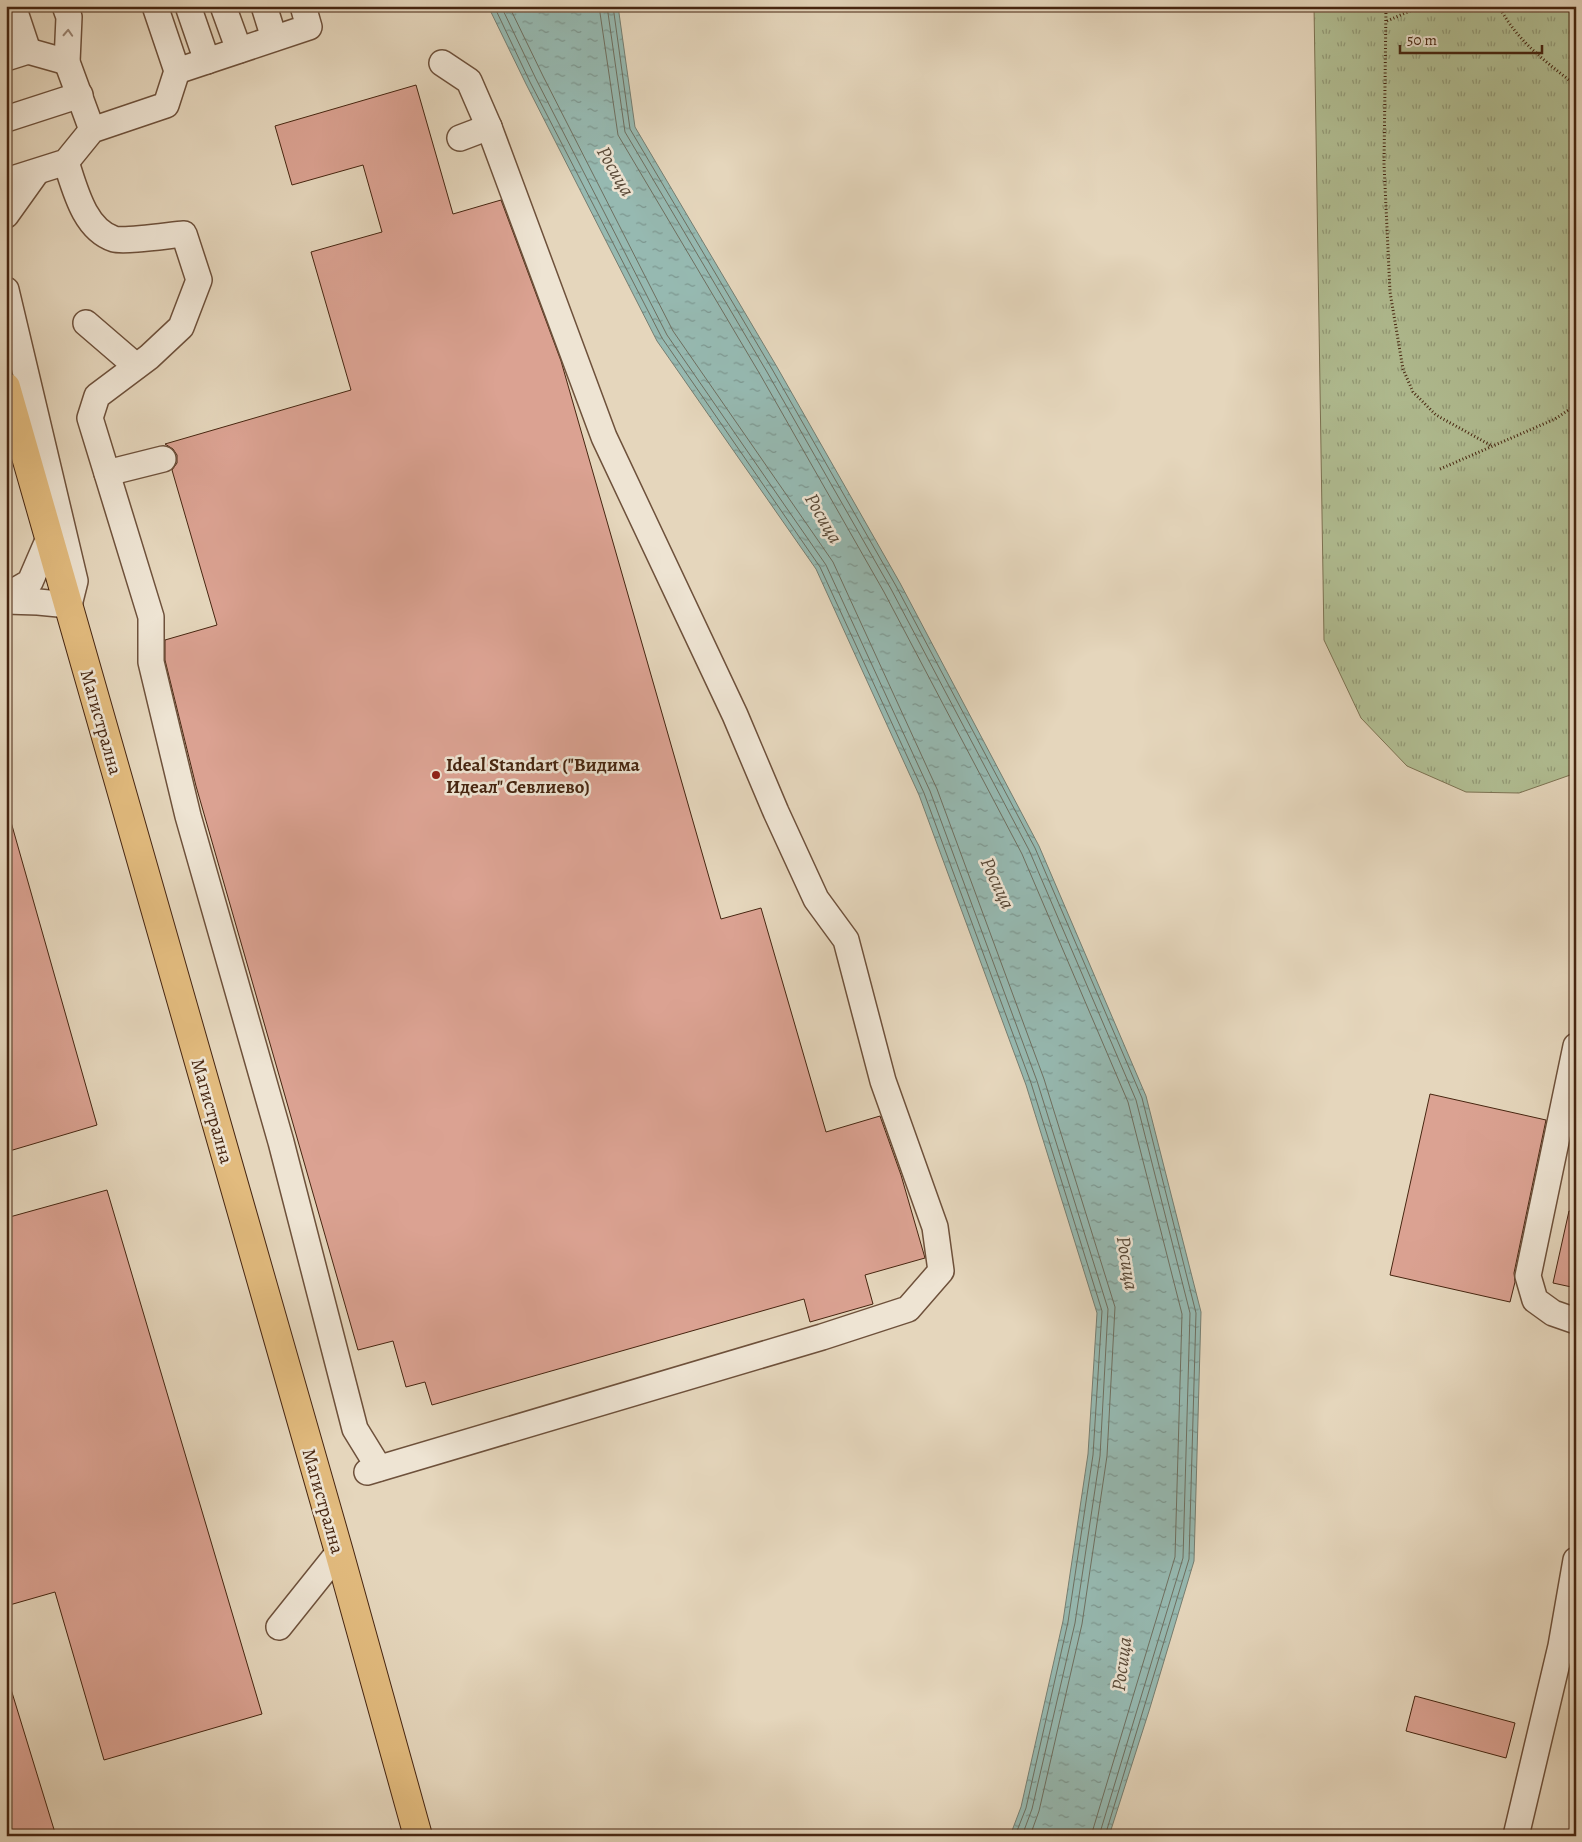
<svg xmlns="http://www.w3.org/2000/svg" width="1582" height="1842" viewBox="0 0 1582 1842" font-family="Alegreya,serif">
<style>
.park{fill:url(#park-tufts);stroke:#7c7252}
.water{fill:url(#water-ripples);stroke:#767e71}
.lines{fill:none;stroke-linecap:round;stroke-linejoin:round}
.shore{stroke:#6e6f60;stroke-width:1}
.building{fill:#dba292;stroke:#462510}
.minor-casing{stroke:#6e513b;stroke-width:28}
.major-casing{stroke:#462510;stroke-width:30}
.path{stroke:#462510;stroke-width:3;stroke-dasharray:1 2.5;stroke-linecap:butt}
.minor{stroke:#eee4d3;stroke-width:25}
.major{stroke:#e2bb7e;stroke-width:28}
.oneway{stroke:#9a8472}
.poi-dot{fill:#8f2418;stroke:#eee4d3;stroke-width:2}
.labels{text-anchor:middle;stroke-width:5;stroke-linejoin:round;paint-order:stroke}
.street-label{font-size:19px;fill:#462510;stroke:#eee4d3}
.poi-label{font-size:19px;font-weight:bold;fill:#462510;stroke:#eee4d3;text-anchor:start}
.water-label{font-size:20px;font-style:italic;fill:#5a4a38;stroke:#eee4d3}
</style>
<defs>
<pattern id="park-tufts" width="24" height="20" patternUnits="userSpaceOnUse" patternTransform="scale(1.25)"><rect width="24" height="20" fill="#b1be93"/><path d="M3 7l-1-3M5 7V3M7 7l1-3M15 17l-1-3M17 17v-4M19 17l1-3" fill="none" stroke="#929a77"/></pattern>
<pattern id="water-ripples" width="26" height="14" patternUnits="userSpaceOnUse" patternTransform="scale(1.25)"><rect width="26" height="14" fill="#96b9b1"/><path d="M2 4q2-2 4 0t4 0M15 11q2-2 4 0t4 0" fill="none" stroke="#7c968f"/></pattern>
</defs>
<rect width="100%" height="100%" fill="#e5d6bc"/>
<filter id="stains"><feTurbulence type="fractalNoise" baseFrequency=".004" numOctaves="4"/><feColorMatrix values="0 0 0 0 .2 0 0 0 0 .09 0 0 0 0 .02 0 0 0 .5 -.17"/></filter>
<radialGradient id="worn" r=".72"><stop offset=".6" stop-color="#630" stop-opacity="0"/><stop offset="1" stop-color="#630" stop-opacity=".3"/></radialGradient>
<polygon class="park" points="1314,6 1576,6 1576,773 1519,793 1466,792 1407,766 1361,718 1324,640"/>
<polygon class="water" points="488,6 618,6 635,127 777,367 900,583 1039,846 1146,1096 1201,1312 1194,1561 1149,1711 1109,1836 1010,1836 1021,1807 1063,1621 1088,1454 1097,1313 1026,1085 919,795 816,569 657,341 526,84"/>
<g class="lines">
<g class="shore">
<polyline points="494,6 530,82 662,338 820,567 924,793 1031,1083 1102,1311 1093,1455 1068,1622 1026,1808 1015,1836"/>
<polyline points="501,6 536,79 667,335 826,565 930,791 1037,1081 1108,1309 1100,1456 1075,1623 1032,1809 1022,1836"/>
<polyline points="509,6 543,76 673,331 833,562 937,789 1044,1079 1115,1307 1107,1456 1082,1624 1039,1811 1030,1836"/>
<polyline points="599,6 618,135 761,376 884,592 1022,854 1128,1102 1182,1314 1175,1557 1091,1836"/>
<polyline points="607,6 625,132 767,372 891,589 1029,850 1136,1100 1190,1313 1183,1558 1099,1836"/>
<polyline points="613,6 630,129 772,369 896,586 1035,848 1142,1098 1196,1313 1189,1559 1105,1836"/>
</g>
</g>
<g class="building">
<polygon points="416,85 453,214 501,200 561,361 721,919 761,908 826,1132 880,1116 901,1175 925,1258 865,1275 873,1304 810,1322 804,1299 432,1405 425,1382 406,1387 393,1341 358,1350 196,786 165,660 165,640 217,625 172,470 177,463 177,455 173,449 165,444 351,390 311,252 382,232 363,165 292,185 275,126"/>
<polygon points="11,822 97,1125 6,1152 6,823"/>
<polygon points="1430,1094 1546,1120 1514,1273 1515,1282 1510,1302 1390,1275"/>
<polygon points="107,1190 262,1714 104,1760 55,1592 6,1606 6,1218"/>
<polygon points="1569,1211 1576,1212 1576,1288 1553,1283"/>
<polygon points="6,1686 10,1686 56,1836 6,1836"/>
<polygon points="1415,1696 1515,1723 1506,1758 1406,1731"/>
</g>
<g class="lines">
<defs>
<g id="minor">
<polyline points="13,6 28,51"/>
<polyline points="65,6 69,17 67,62 92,130"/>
<polyline points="188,6 207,61"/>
<polyline points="223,6 239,50"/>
<polyline points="264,6 274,38"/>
<polyline points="6,58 28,51 67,62"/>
<polyline points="177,71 309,27 303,6"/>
<polyline points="6,119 80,95"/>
<polyline points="460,138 489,127"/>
<path d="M 66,162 C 75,189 84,229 114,239 C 125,242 171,235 184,234 L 199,280 L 181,327 L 149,357 L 97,396 L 90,418 L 151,617 L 151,662 L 188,816 L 281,1142 L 355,1429 L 379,1468"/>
<polyline points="6,181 66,162 92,130 166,105 177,71 155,6"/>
<polyline points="6,215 36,173"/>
<polyline points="6,290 75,581 69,605 38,602 6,601"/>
<polyline points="86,323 136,366"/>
<polyline points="107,473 163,459"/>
<polyline points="6,596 30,582 49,538"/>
<polyline points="1576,1046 1528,1276 1535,1300 1553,1313 1576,1321"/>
<polyline points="367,1472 822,1337 908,1309 941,1271 935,1227 883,1081 846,940 816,899 776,812 735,715 604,437 489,127 469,81 442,63"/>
<polyline points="279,1627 339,1552"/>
<polyline points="1516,1836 1561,1646 1576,1560"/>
</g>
<polyline id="major" points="6,387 339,1552 418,1836"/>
</defs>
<use href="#minor" class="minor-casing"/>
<use href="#major" class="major-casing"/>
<g class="path">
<polyline points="1386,6 1384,164 1390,292 1403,369 1413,392 1436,415 1492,446"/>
<path d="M 1499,6 C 1515,38 1541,58 1569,80 L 1576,83"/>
<polyline points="1387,21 1421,6"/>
<polyline points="1440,469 1555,419 1576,405"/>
</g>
<use href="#minor" class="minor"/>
<use href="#major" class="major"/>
</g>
<defs><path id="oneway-chevron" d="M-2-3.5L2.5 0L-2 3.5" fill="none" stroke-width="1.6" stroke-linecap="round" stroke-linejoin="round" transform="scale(1.25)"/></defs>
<use class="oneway" href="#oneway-chevron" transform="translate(68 33) rotate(-87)"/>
<circle class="poi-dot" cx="436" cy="775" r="5"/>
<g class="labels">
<g class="street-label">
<text transform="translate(102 722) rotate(74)" y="7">Магистрална</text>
<text transform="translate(213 1111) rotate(74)" y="7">Магистрална</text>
<text transform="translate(324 1501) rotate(74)" y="7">Магистрална</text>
</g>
<g class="poi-label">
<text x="446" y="771">Ideal Standart ("Видима<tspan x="446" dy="22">Идеал" Севлиево)</tspan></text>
</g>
<g class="water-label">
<text transform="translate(616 171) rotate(60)" y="7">Росица</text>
<text transform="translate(824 518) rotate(60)" y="7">Росица</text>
<text transform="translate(998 883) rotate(65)" y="7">Росица</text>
<text transform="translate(1128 1263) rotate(81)" y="7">Росица</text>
<text transform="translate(1121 1664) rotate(-83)" y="7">Росица</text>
</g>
</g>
<rect width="1582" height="1842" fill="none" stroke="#e5d6bc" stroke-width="25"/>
<rect x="8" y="8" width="1567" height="1827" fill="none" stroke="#462510" stroke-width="2.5"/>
<rect x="12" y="12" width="1557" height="1817" fill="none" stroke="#462510"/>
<path d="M1400 45v8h142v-8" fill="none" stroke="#462510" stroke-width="2.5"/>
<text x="1407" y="45" font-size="15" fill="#462510" stroke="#eee4d3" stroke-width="4" paint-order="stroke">50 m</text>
<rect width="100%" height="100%" filter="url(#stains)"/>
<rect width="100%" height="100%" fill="url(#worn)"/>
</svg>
